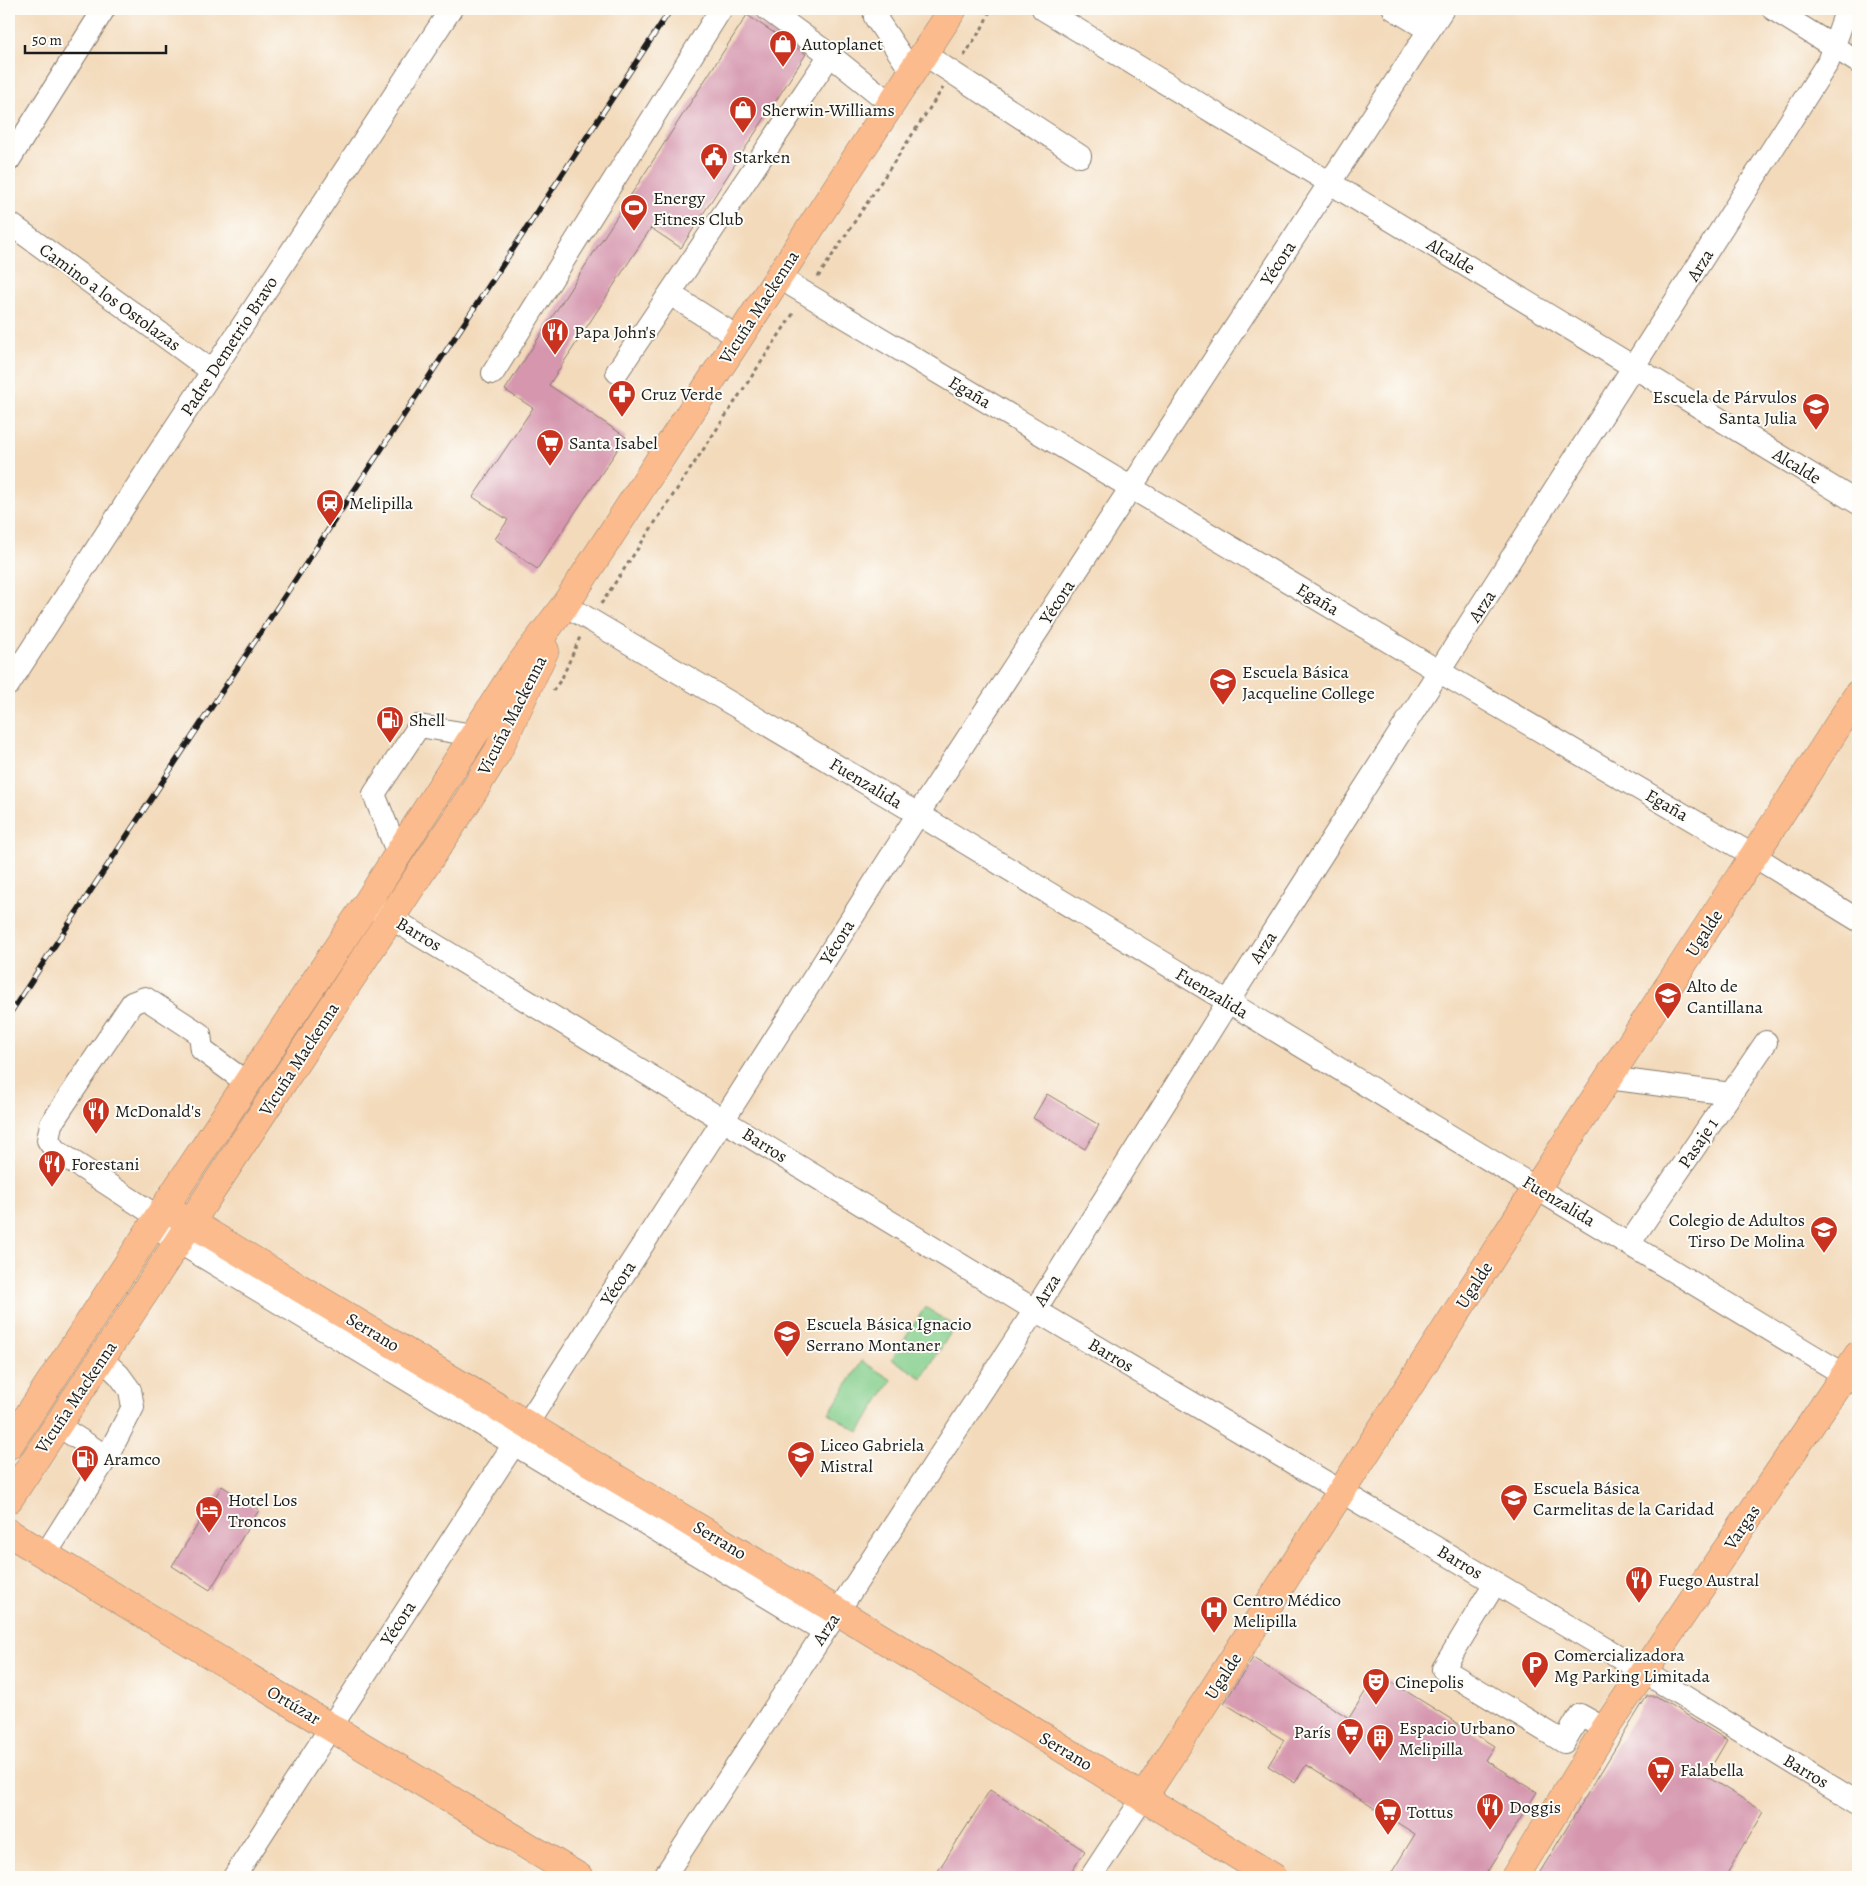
<svg xmlns="http://www.w3.org/2000/svg" width="1867" height="1886" viewBox="0 0 1867 1886" font-family="Alegreya,serif">
<style>
.green{fill:#82cd8a;stroke:#4f7453}
.building{fill:#d596ae}
.lines{fill:none;stroke-linecap:round;stroke-linejoin:round}
.minor-casing{stroke:#887b6c;stroke-width:24}
.major-casing{stroke:#887b6c;stroke-width:29}
.path{stroke:#887b6c;stroke-width:3;stroke-dasharray:4 4;stroke-linecap:butt}
.minor{stroke:#fff;stroke-width:22}
.major{stroke:#fbbb8c;stroke-width:28}
.rail-casing{stroke:#1c1c1c;stroke-width:5.5}
.rail{stroke:#fdfcf7;stroke-width:4;stroke-dasharray:11;stroke-linecap:butt}
.labels{text-anchor:middle;stroke-width:4;stroke-linejoin:round;paint-order:stroke}
.poi-label{font-size:18px;fill:#1c1c1c;stroke:#fdfcf7;text-anchor:start}
.street-label{font-size:18px;fill:#1c1c1c;stroke:#fdfcf7}
</style>
<rect width="100%" height="100%" fill="#fdfcf7"/>
<filter id="ink" filterUnits="userSpaceOnUse"><feTurbulence type="fractalNoise" baseFrequency=".02" numOctaves="2"/><feDisplacementMap in="SourceGraphic" scale="10" xChannelSelector="R" yChannelSelector="G"/><feConvolveMatrix kernelMatrix="1 2 1 2 8 2 1 2 1" color-interpolation-filters="sRGB"/></filter>
<filter id="wash" filterUnits="userSpaceOnUse"><feTurbulence type="fractalNoise" baseFrequency=".0096" numOctaves="4" result="noise"/><feDisplacementMap in="SourceGraphic" scale="20" xChannelSelector="R" yChannelSelector="G"/><feGaussianBlur stdDeviation="1.12" result="paint"/><feColorMatrix in="noise" values="0 0 0 0 0 0 0 0 0 0 0 0 0 0 0 0 0 1.4 0 .05"/><feComposite in="paint" operator="in"/></filter>
<g filter="url(#wash)">
<rect width="100%" height="100%" fill="#f3dabb"/>
<g class="green">
<polygon points="925,1307 955,1326 922,1378 892,1359"/>
<polygon points="862,1361 892,1380 859,1432 829,1413"/>
</g>
<g id="blocks">
<g class="building">
<polygon points="747,15 806,54 681,248 651,228 549,385 626,437 537,569 495,539 508,520 473,497 533,408 505,390"/>
<polygon points="1047,1094 1099,1125 1085,1149 1033,1118"/>
<polygon points="222,1486 259,1510 210,1590 172,1566"/>
<polygon points="1253,1658 1349,1718 1377,1673 1494,1746 1485,1760 1537,1792 1484,1877 1389,1877 1415,1834 1306,1765 1295,1783 1268,1766 1284,1740 1224,1703"/>
<polygon points="1647,1696 1656,1696 1727,1740 1706,1776 1764,1812 1725,1877 1537,1877"/>
<polygon points="990,1790 1085,1851 1068,1877 934,1877"/>
</g>
</g>
</g>
<g filter="url(#ink)">
<use href="#blocks" fill-opacity="0" stroke="#887b6c" stroke-width="1"/>
<g class="lines">
<defs>
<g id="minor">
<polyline points="767,9 830,55 891,104"/>
<polyline points="880,9 875,17 912,72"/>
<polyline points="1043,9 1858,503"/>
<polyline points="1394,9 1429,30"/>
<polyline points="1773,9 1858,62"/>
<polyline points="924,54 1080,156"/>
<polyline points="9,160 104,9"/>
<polyline points="9,223 212,371"/>
<polyline points="778,277 1440,672 1754,856 1858,920"/>
<polyline points="670,294 739,338"/>
<polyline points="617,372 830,55"/>
<polyline points="493,373 721,9"/>
<polyline points="565,605 918,814 1858,1383"/>
<polyline points="9,684 152,463 451,9"/>
<polyline points="398,854 374,794 419,726 473,735"/>
<polyline points="376,909 1035,1310 1595,1642 1858,1803"/>
<polyline points="1608,1078 1731,1094"/>
<polyline points="158,1217 55,1150 48,1140 51,1124 132,1003 145,998 200,1034 202,1050 247,1083"/>
<polyline points="152,1226 824,1631"/>
<polyline points="1629,1244 1766,1042"/>
<polyline points="57,1425 107,1457"/>
<polyline points="45,1555 107,1457 133,1407 130,1390 119,1375 102,1359"/>
<polyline points="1495,1583 1443,1669 1564,1742 1580,1715 1605,1729"/>
<polyline points="234,1877 724,1119 918,814 1443,9"/>
<polyline points="664,1877 1035,1310 1228,1002 1828,62 1847,9"/>
<polyline points="1091,1877 1143,1798"/>
</g>
<g id="major">
<polyline points="165,1207 837,1611 1273,1877"/>
<polyline points="9,1445 174,1193 367,903 512,675 565,605 953,9"/>
<polyline points="9,1499 467,802 498,751 545,650"/>
<polyline points="9,1533 579,1877"/>
<path d="M 1143,1798 C 1265,1612 1384,1423 1505,1237 C 1622,1055 1742,876 1858,694"/>
<polyline points="1515,1877 1605,1729 1858,1355"/>
</g>
</defs>
<use href="#minor" class="minor-casing"/>
<use href="#major" class="major-casing"/>
<g class="path">
<polyline points="964,56 982,28 991,9"/>
<polyline points="818,277 943,88"/>
<polyline points="601,604 795,311"/>
<polyline points="553,691 562,678 580,637"/>
</g>
<use href="#minor" class="minor"/>
<use href="#major" class="major"/>
<defs>
<polyline id="rail" points="9,1015 671,9"/>
</defs>
<use href="#rail" class="rail-casing"/>
<use href="#rail" class="rail"/>
</g>
</g>
<defs>
<symbol id="shop-pin" viewBox="-11 -11 22 30"><path d="M0 17L-7.5 6A9.5 9.5 0 1 1 7.5 6Z" fill="#c8321e" stroke="#fdfcf7"/><path d="M-5-2.5h2.3a2.7 3.5 0 0 1 5.4 0H5L5.5 6h-11ZM-1.5-2.5h3a1.5 2.3 0 0 0-3 0Z" fill="#fff"/></symbol>
<symbol id="civic-pin" viewBox="-11 -11 22 30"><path d="M0 17L-7.5 6A9.5 9.5 0 1 1 7.5 6Z" fill="#c8321e" stroke="#fdfcf7"/><path d="M-.6-6.5H3V-4.5H.6V-3L4-1V1h2V6H-6V1h2V-1L-.6-3ZM-1.2 2.5V6h2.4V2.5Z" fill="#fff"/></symbol>
<symbol id="stadium-pin" viewBox="-11 -11 22 30"><path d="M0 17L-7.5 6A9.5 9.5 0 1 1 7.5 6Z" fill="#c8321e" stroke="#fdfcf7"/><path d="M0-5a6.5 5 0 1 0 0 10a6.5 5 0 1 0 0-10ZM-3.5-1.8h7v3.6h-7Z" fill="#fff"/></symbol>
<symbol id="restaurant-pin" viewBox="-11 -11 22 30"><path d="M0 17L-7.5 6A9.5 9.5 0 1 1 7.5 6Z" fill="#c8321e" stroke="#fdfcf7"/><path d="M-5-6h1v4h1v-4h1v4h1v-4h1v5L-1.5 .5V6h-2V.5L-5-1ZM5-6V6H3V1.5H1.5Q1.5-4 5-6Z" fill="#fff"/></symbol>
<symbol id="pharmacy-pin" viewBox="-11 -11 22 30"><path d="M0 17L-7.5 6A9.5 9.5 0 1 1 7.5 6Z" fill="#c8321e" stroke="#fdfcf7"/><path d="M-2-6h4v4h4v4h-4v4h-4v-4h-4v-4h4Z" fill="#fff"/></symbol>
<symbol id="school-pin" viewBox="-11 -11 22 30"><path d="M0 17L-7.5 6A9.5 9.5 0 1 1 7.5 6Z" fill="#c8321e" stroke="#fdfcf7"/><path d="M0-5L7-2L0 1L-7-2ZM-4 1L0 2.5L4 1V4Q0 6-4 4Z" fill="#fff"/></symbol>
<symbol id="supermarket-pin" viewBox="-11 -11 22 30"><path d="M0 17L-7.5 6A9.5 9.5 0 1 1 7.5 6Z" fill="#c8321e" stroke="#fdfcf7"/><path d="M-6-5.5h2.5l.6 2H6L4.5 2H-2.5L-4.4-4H-6ZM-1.5 3.2a1.3 1.3 0 1 0 .1 0ZM3 3.2a1.3 1.3 0 1 0 .1 0Z" fill="#fff"/></symbol>
<symbol id="station-pin" viewBox="-11 -11 22 30"><path d="M0 17L-7.5 6A9.5 9.5 0 1 1 7.5 6Z" fill="#c8321e" stroke="#fdfcf7"/><path d="M-3-6H3Q5-6 5-4V2Q5 4 3 4L4.5 6H3L1.5 4h-3L-3 6H-4.5L-3 4Q-5 4-5 2V-4Q-5-6-3-6ZM-3.5-4v3h7v-3ZM-3.5 1v1.5H-2V1ZM2 1v1.5H3.5V1Z" fill="#fff"/></symbol>
<symbol id="fuel-pin" viewBox="-11 -11 22 30"><path d="M0 17L-7.5 6A9.5 9.5 0 1 1 7.5 6Z" fill="#c8321e" stroke="#fdfcf7"/><path d="M-5.5-6h7V0h2V4h1.3V-2.5L3-4.5l.8-.8L6-3V5H2.5V1h-1V6h-7ZM-4.2-4.7v3.2H.2V-4.7Z" fill="#fff"/></symbol>
<symbol id="hotel-pin" viewBox="-11 -11 22 30"><path d="M0 17L-7.5 6A9.5 9.5 0 1 1 7.5 6Z" fill="#c8321e" stroke="#fdfcf7"/><path d="M-6-4.5h1.5V1H6V5H4.5V3h-9V5H-6ZM-4 0a1.8 1.8 0 1 1 3.6 0ZM.5 0V-2.5h3Q6-2.5 6 0Z" fill="#fff"/></symbol>
<symbol id="hospital-pin" viewBox="-11 -11 22 30"><path d="M0 17L-7.5 6A9.5 9.5 0 1 1 7.5 6Z" fill="#c8321e" stroke="#fdfcf7"/><path d="M-5-5h3v3.5h4V-5h3V5h-3V1.5h-4V5h-3Z" fill="#fff"/></symbol>
<symbol id="parking-pin" viewBox="-11 -11 22 30"><path d="M0 17L-7.5 6A9.5 9.5 0 1 1 7.5 6Z" fill="#c8321e" stroke="#fdfcf7"/><path d="M-3.5-5.5H1a3.5 3.5 0 0 1 0 7H-1V5.5H-3.5ZM-1-3.4V-.6H.8a1.4 1.4 0 0 0 0-2.8Z" fill="#fff"/></symbol>
<symbol id="theatre-pin" viewBox="-11 -11 22 30"><path d="M0 17L-7.5 6A9.5 9.5 0 1 1 7.5 6Z" fill="#c8321e" stroke="#fdfcf7"/><path d="M-5-5.5Q0-4 5-5.5V0Q5 5 0 6Q-5 5-5 0ZM-3.3-2.5H-1v1.5H-3.3ZM1-2.5H3.3v1.5H1ZM-2.8 1Q0 5.5 2.8 1Z" fill="#fff"/></symbol>
<symbol id="building-pin" viewBox="-11 -11 22 30"><path d="M0 17L-7.5 6A9.5 9.5 0 1 1 7.5 6Z" fill="#c8321e" stroke="#fdfcf7"/><path d="M-4-6H4V6H1V3H-1V6H-4ZM-2.5-4.3h1.7v1.8h-1.7ZM.8-4.3h1.7v1.8H.8ZM-2.5-1h1.7V.8h-1.7ZM.8-1h1.7V.8H.8Z" fill="#fff"/></symbol>
</defs>
<g fill-rule="evenodd">
<use href="#shop-pin" x="767" y="28" width="32" height="43"/>
<use href="#shop-pin" x="727" y="94" width="32" height="43"/>
<use href="#civic-pin" x="698" y="141" width="32" height="43"/>
<use href="#stadium-pin" x="618" y="192" width="32" height="43"/>
<use href="#restaurant-pin" x="539" y="316" width="32" height="43"/>
<use href="#pharmacy-pin" x="606" y="378" width="32" height="43"/>
<use href="#school-pin" x="1800" y="391" width="32" height="43"/>
<use href="#supermarket-pin" x="534" y="427" width="32" height="43"/>
<use href="#station-pin" x="314" y="487" width="32" height="43"/>
<use href="#school-pin" x="1207" y="666" width="32" height="43"/>
<use href="#fuel-pin" x="374" y="704" width="32" height="43"/>
<use href="#school-pin" x="1652" y="980" width="32" height="43"/>
<use href="#restaurant-pin" x="80" y="1095" width="32" height="43"/>
<use href="#restaurant-pin" x="36" y="1148" width="32" height="43"/>
<use href="#school-pin" x="1808" y="1214" width="32" height="43"/>
<use href="#school-pin" x="771" y="1318" width="32" height="43"/>
<use href="#school-pin" x="785" y="1439" width="32" height="43"/>
<use href="#fuel-pin" x="69" y="1443" width="32" height="43"/>
<use href="#school-pin" x="1498" y="1482" width="32" height="43"/>
<use href="#hotel-pin" x="193" y="1494" width="32" height="43"/>
<use href="#restaurant-pin" x="1623" y="1564" width="32" height="43"/>
<use href="#hospital-pin" x="1198" y="1594" width="32" height="43"/>
<use href="#parking-pin" x="1519" y="1649" width="32" height="43"/>
<use href="#theatre-pin" x="1360" y="1666" width="32" height="43"/>
<use href="#supermarket-pin" x="1334" y="1716" width="32" height="43"/>
<use href="#building-pin" x="1364" y="1722" width="32" height="43"/>
<use href="#supermarket-pin" x="1645" y="1754" width="32" height="43"/>
<use href="#restaurant-pin" x="1474" y="1791" width="32" height="43"/>
<use href="#supermarket-pin" x="1372" y="1796" width="32" height="43"/>
</g>
<g class="labels">
<g class="poi-label">
<text x="802" y="50">Autoplanet</text>
<text x="762" y="116">Sherwin-Williams</text>
<text x="733" y="163">Starken</text>
<text x="653" y="204">Energy<tspan x="653" dy="21">Fitness Club</tspan></text>
<text x="574" y="338">Papa John's</text>
<text x="641" y="400">Cruz Verde</text>
<text x="1797" y="403" text-anchor="end">Escuela de Párvulos<tspan x="1797" dy="21">Santa Julia</tspan></text>
<text x="569" y="449">Santa Isabel</text>
<text x="349" y="509">Melipilla</text>
<text x="1242" y="678">Escuela Básica<tspan x="1242" dy="21">Jacqueline College</tspan></text>
<text x="409" y="726">Shell</text>
<text x="1687" y="992">Alto de<tspan x="1687" dy="21">Cantillana</tspan></text>
<text x="115" y="1117">McDonald's</text>
<text x="71" y="1170">Forestani</text>
<text x="1805" y="1226" text-anchor="end">Colegio de Adultos<tspan x="1805" dy="21">Tirso De Molina</tspan></text>
<text x="806" y="1330">Escuela Básica Ignacio<tspan x="806" dy="21">Serrano Montaner</tspan></text>
<text x="820" y="1451">Liceo Gabriela<tspan x="820" dy="21">Mistral</tspan></text>
<text x="104" y="1465">Aramco</text>
<text x="1533" y="1494">Escuela Básica<tspan x="1533" dy="21">Carmelitas de la Caridad</tspan></text>
<text x="228" y="1506">Hotel Los<tspan x="228" dy="21">Troncos</tspan></text>
<text x="1658" y="1586">Fuego Austral</text>
<text x="1233" y="1606">Centro Médico<tspan x="1233" dy="21">Melipilla</tspan></text>
<text x="1554" y="1661">Comercializadora<tspan x="1554" dy="21">Mg Parking Limitada</tspan></text>
<text x="1395" y="1688">Cinepolis</text>
<text x="1399" y="1734">Espacio Urbano<tspan x="1399" dy="21">Melipilla</tspan></text>
<text x="1331" y="1738" text-anchor="end">París</text>
<text x="1680" y="1776">Falabella</text>
<text x="1509" y="1813">Doggis</text>
<text x="1407" y="1818">Tottus</text>
</g>
<g class="street-label">
<text transform="translate(1451 256) rotate(31)" y="6">Alcalde</text>
<text transform="translate(1278 263) rotate(-57)" y="6">Yécora</text>
<text transform="translate(1700 265) rotate(-58)" y="6">Arza</text>
<text transform="translate(110 297) rotate(36)" y="6">Camino a los Ostolazas</text>
<text transform="translate(759 307) rotate(-57)" y="6">Vicuña Mackenna</text>
<text transform="translate(229 346) rotate(-57)" y="6">Padre Demetrio Bravo</text>
<text transform="translate(970 392) rotate(31)" y="6">Egaña</text>
<text transform="translate(1797 466) rotate(31)" y="6">Alcalde</text>
<text transform="translate(1318 599) rotate(31)" y="6">Egaña</text>
<text transform="translate(1057 602) rotate(-57)" y="6">Yécora</text>
<text transform="translate(1482 606) rotate(-57)" y="6">Arza</text>
<text transform="translate(512 715) rotate(-63)" y="6">Vicuña Mackenna</text>
<text transform="translate(866 783) rotate(31)" y="6">Fuenzalida</text>
<text transform="translate(1667 805) rotate(30)" y="6">Egaña</text>
<text transform="translate(1704 933) rotate(-57)" y="6">Ugalde</text>
<text transform="translate(419 934) rotate(31)" y="6">Barros</text>
<text transform="translate(837 942) rotate(-58)" y="6">Yécora</text>
<text transform="translate(1263 947) rotate(-57)" y="6">Arza</text>
<text transform="translate(1212 993) rotate(31)" y="6">Fuenzalida</text>
<text transform="translate(299 1059) rotate(-57)" y="6">Vicuña Mackenna</text>
<text transform="translate(1698 1143) rotate(-56)" y="6">Pasaje 1</text>
<text transform="translate(765 1145) rotate(32)" y="6">Barros</text>
<text transform="translate(1559 1201) rotate(31)" y="6">Fuenzalida</text>
<text transform="translate(618 1283) rotate(-57)" y="6">Yécora</text>
<text transform="translate(1474 1285) rotate(-57)" y="6">Ugalde</text>
<text transform="translate(1047 1290) rotate(-58)" y="6">Arza</text>
<text transform="translate(373 1332) rotate(31)" y="6">Serrano</text>
<text transform="translate(1111 1355) rotate(31)" y="6">Barros</text>
<text transform="translate(76 1397) rotate(-56)" y="6">Vicuña Mackenna</text>
<text transform="translate(1742 1527) rotate(-56)" y="6">Vargas</text>
<text transform="translate(720 1540) rotate(31)" y="6">Serrano</text>
<text transform="translate(1460 1562) rotate(31)" y="6">Barros</text>
<text transform="translate(398 1623) rotate(-57)" y="6">Yécora</text>
<text transform="translate(826 1629) rotate(-57)" y="6">Arza</text>
<text transform="translate(1223 1676) rotate(-57)" y="6">Ugalde</text>
<text transform="translate(294 1705) rotate(31)" y="6">Ortúzar</text>
<text transform="translate(1066 1751) rotate(31)" y="6">Serrano</text>
<text transform="translate(1806 1771) rotate(31)" y="6">Barros</text>
</g>
</g>
<rect width="1867" height="1886" fill="none" stroke="#fdfcf7" stroke-width="30"/>
<path d="M25 45v8h141v-8" fill="none" stroke="#1c1c1c" stroke-width="2.5"/>
<text x="32" y="45" font-size="15" fill="#1c1c1c" stroke="#fdfcf7" stroke-width="4" paint-order="stroke">50 m</text>
</svg>
